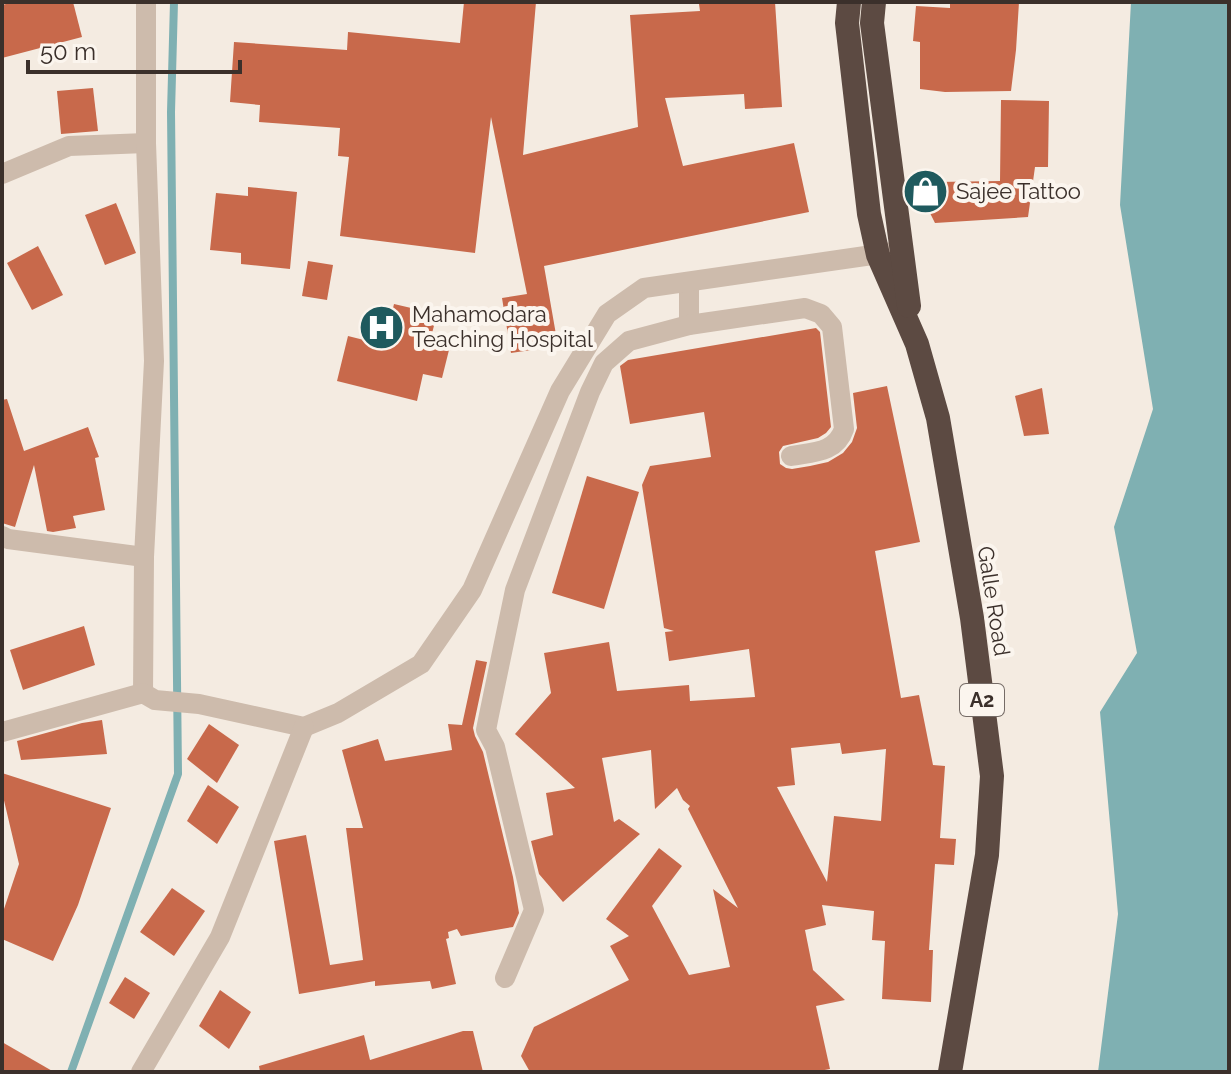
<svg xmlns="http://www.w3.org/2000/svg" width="1231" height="1074" viewBox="0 0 1231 1074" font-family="Raleway,sans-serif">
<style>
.water{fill:#7fb0b2}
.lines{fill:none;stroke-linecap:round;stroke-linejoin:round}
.stream{stroke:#7fb0b2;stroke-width:8}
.building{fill:#c8694b;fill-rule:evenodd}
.minor{stroke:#cdbbac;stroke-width:20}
.highway{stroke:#5c4a42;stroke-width:24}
.labels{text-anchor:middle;stroke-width:8;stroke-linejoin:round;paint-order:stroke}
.shield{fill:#fbf5ee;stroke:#756b66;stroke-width:2}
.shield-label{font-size:20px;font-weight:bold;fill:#3b302b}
.poi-label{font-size:22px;fill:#3b302b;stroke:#fbf5ee;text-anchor:start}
.street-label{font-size:22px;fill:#3b302b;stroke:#fbf5ee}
</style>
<rect width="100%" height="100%" fill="#f4ebe1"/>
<polygon class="water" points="1131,2 1229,2 1229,1072 1098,1072 1118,914 1100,712 1137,653 1114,527 1153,409 1120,205"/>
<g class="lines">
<polyline class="stream" points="71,1072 178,774 171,112 174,2"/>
</g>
<g class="building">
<polygon points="14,2 73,2 82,37 2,58 2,5"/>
<polygon points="464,2 536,2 523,155 638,127 630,15 700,11 699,4 775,2 782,107 745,109 744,94 665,98 683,166 794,143 809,212 544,266 558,346 511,353 502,298 527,294 491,117 475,253 340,236 349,157 338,156 340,128 259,122 260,105 230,102 234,42 347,50 348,32 460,43"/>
<polygon points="950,2 1019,2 1016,50 1011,91 945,92 920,89 920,42 913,41 916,6 950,8"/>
<polygon points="93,88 98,131 61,134 57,91"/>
<polygon points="1001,100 1049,101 1048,167 1035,167 1028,217 935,223 929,211 936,182 1000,181"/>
<polygon points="248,187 297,192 290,269 241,264 241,253 210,250 216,193 248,196"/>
<polygon points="116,203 136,253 105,265 85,215"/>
<polygon points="38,246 63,295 32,310 7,263"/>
<polygon points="308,261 333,265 327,300 302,296"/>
<polygon points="394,304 437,314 429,345 449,350 442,378 423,374 417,401 337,381 348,336 384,345"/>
<path d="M 816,328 L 820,332 L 831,427 L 826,433 L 818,438 L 783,446 L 779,452 L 780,464 L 786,468 L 792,469 L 810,466 L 828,462 L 843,453 L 852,442 L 857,428 L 853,393 L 887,386 L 920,542 L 875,551 L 901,698 L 919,695 L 933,765 L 945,766 L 940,838 L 956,839 L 954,865 L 935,864 L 929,950 L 933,950 L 931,1002 L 882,999 L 885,941 L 872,940 L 874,911 L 822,905 L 826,925 L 805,930 L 813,970 L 845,1000 L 816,1006 L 830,1069 L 814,1072 L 530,1072 L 521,1056 L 534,1027 L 629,980 L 610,946 L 629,936 L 606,919 L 659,848 L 682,866 L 652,906 L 689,975 L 730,967 L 713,889 L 738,908 L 688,809 L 690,806 L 683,800 L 677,788 L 655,809 L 651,750 L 602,758 L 614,822 L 619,819 L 640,834 L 563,902 L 539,874 L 531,841 L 553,835 L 546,793 L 575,788 L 515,734 L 551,693 L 544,653 L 609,642 L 617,691 L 689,685 L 690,701 L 755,697 L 749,649 L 669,661 L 665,632 L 674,631 L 664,628 L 642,485 L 650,466 L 711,457 L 704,412 L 630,424 L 620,366 L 628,360 ZM 840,743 L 842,754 L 886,749 L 881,821 L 834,816 L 827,882 L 777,787 L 795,785 L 791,748 Z"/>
<polygon points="1042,388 1049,434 1024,436 1015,396"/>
<polygon points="7,399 24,451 88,427 99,457 95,458 105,510 73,516 76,528 53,532 47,531 34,465 15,527 2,523 2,400"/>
<polygon points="587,476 639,492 604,609 552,593"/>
<polygon points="84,626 95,665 23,690 10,650"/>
<polygon points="476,660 487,662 473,728 475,736 483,752 513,877 519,913 513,927 461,936 457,929 448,932 449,938 446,939 456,984 432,989 430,981 375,986 375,981 299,994 274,841 306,835 330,965 363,960 346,828 363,828 342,750 378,739 385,761 452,750 448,724 462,725"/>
<polygon points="102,720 107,754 21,760 17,741 82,723"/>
<polygon points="209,724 239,745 217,783 187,759"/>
<polygon points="2,773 111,808 78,905 53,961 2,939 2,915 19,864 2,792"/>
<polygon points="208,785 239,807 217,844 187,821"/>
<polygon points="172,888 205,911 174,956 140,932"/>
<polygon points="125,977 150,993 134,1019 109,1003"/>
<polygon points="220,990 251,1012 229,1049 199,1026"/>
<polygon points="463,1031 473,1031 483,1072 260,1072 259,1066 364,1035 370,1060"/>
<polygon points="2,1042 54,1072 2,1072"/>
</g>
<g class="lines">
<g class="minor">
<polyline points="2,174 69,146 146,143"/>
<polyline points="689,282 689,325"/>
<polyline points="2,536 8,539 144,557"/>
<polyline points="143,693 144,557 154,361 146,143 146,2"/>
<polyline points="2,732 143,693 155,700 199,704 304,727 338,713 421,664 472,590 560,391 607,314 644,288 893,252"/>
<path d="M 505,978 L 534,910 L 495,747 L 486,730 L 489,715 L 515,590 L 590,392 L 604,363 L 629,341 L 689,325 L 805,308 L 821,314 L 832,327 L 844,429 C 836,453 813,452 791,456"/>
<polyline points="141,1072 220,937 304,727"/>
</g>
<g class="highway">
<polyline points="849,2 847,23 869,214 878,255 917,344 938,418 972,618 992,776 987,855 950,1072"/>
<polyline points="874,2 872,23 909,306"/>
</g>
</g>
<defs>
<symbol id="shop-disc" viewBox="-11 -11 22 22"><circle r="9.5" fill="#1f5a5e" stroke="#fbf5ee"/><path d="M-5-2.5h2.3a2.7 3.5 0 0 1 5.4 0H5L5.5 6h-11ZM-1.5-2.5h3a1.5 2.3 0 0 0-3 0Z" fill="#fff"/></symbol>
<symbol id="hospital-disc" viewBox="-11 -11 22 22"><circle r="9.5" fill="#1f5a5e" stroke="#fbf5ee"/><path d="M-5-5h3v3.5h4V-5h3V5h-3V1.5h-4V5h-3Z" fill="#fff"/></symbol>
</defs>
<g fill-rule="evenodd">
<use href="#shop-disc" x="900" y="166" width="51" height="51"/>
<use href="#hospital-disc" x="356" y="302" width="51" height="51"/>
</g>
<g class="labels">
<rect class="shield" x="960" y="684" width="44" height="32" rx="6"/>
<g class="shield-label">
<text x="982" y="707">A2</text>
</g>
<g class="poi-label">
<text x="956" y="199">Sajee Tattoo</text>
<text x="412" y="322">Mahamodara<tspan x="412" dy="25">Teaching Hospital</tspan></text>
</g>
<g class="street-label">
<text transform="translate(994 601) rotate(81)" y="8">Galle Road</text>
</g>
</g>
<rect width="1231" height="1074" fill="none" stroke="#3b302b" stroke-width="8"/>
<path d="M28 60v12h212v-12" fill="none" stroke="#3b302b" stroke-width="4"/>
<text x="40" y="60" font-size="24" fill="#3b302b" stroke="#fbf5ee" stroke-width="6" paint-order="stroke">50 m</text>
</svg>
